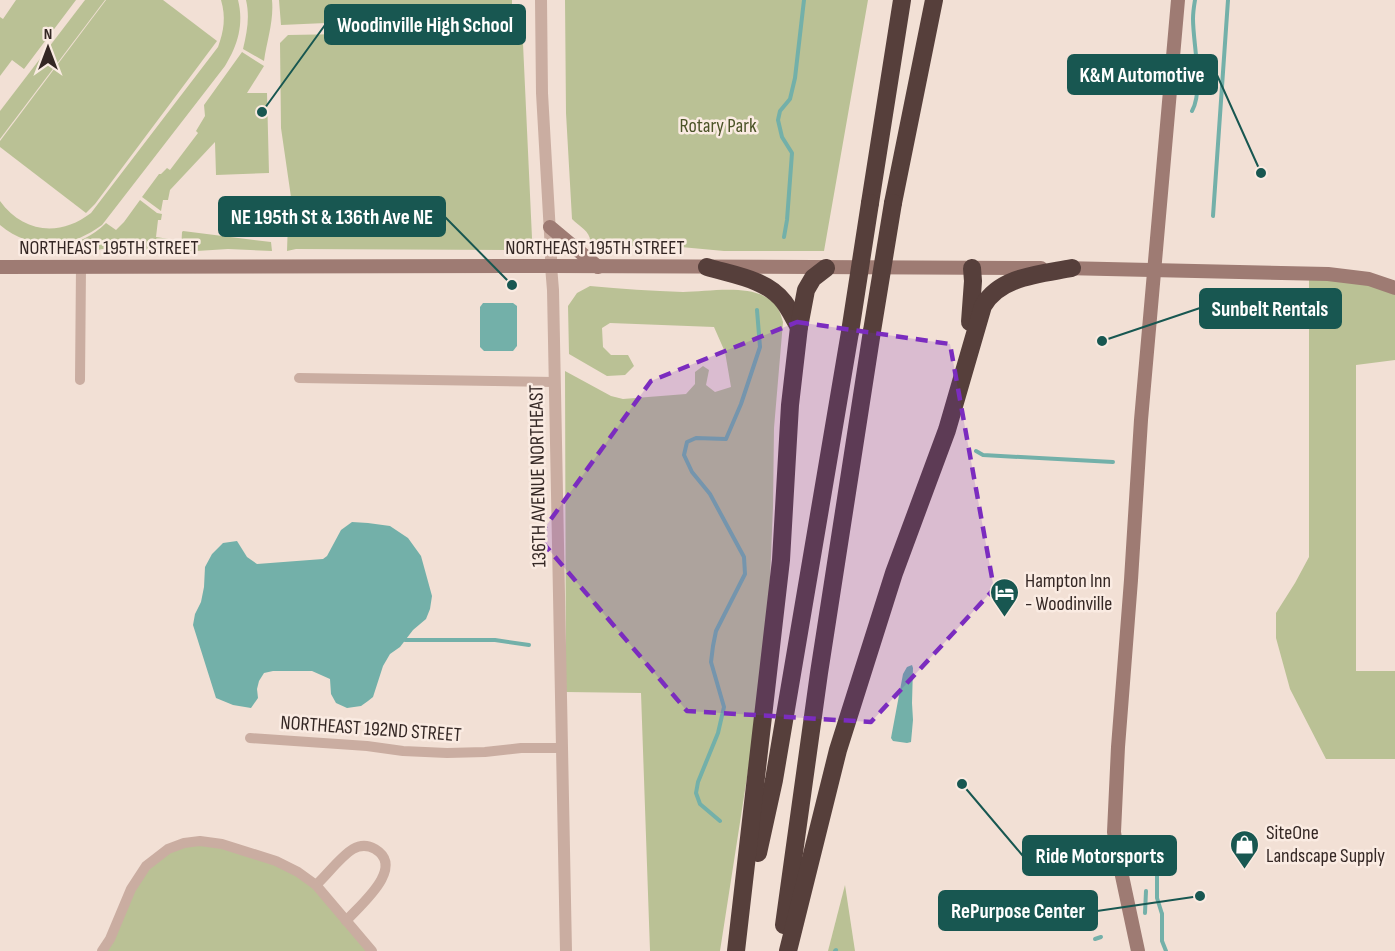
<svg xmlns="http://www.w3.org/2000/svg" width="1395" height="951" viewBox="0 0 1395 951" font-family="'Sofia Sans Condensed',sans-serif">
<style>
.green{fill:#bac195}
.water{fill:#73b0a9}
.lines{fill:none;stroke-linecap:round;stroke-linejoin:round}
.stream{stroke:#73b0a9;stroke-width:4}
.minor{stroke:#caada1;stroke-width:10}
.tertiary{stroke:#caada1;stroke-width:12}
.secondary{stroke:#9e7b73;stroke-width:14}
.motorway{stroke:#563f3b;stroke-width:18}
.motorway-bridge{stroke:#563f3b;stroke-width:18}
.marked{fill:#7b2cbf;fill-opacity:0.2;stroke:#7b2cbf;stroke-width:4.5;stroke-dasharray:12 8;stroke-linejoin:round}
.labels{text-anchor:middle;stroke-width:5;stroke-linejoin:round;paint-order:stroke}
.park-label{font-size:20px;fill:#4b5427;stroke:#faebe2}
.street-label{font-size:20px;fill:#342724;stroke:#faebe2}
.poi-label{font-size:20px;fill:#342724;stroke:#faebe2;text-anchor:start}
.leader{fill:none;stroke:#185751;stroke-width:2}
.callout-dot{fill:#185751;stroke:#faebe2;stroke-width:2}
.callout{fill:#185751;stroke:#185751;stroke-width:2}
.callout-label{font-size:21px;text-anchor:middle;font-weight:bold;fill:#fff}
</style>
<rect width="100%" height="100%" fill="#f2e0d5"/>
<g class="green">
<polygon points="16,0 76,0 24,69 12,60 0,76 0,17 3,19"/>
<polygon points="85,0 105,0 0,139 0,111"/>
<polygon points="106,0 163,0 217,41 95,204 86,213 0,147 0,141"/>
<path d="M 221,0 L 238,0 C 244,24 238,45 225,66 L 102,225 C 87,236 74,241 56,245 C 75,245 93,236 106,223 L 116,230 L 124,222 L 140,200 L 157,213 L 162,214 L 161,220 L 158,220 L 156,237 L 169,239 L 170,252 L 139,249 L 102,249 L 86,253 L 45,253 L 30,249 L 30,244 L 50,246 L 54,245 C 34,243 16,239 0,225 L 0,201 C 23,233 60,237 91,213 L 218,47 C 224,31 226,17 221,0 Z"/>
<path d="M 246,0 L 272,0 C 274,21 267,40 264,61 L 243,49 C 247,32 250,17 246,0 Z"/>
<path d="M 279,0 L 512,0 L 512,19 L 421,21 L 420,37 L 496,44 L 497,32 L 522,22 L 532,238 C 529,247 527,250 517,250 L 296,249 L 287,251 L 288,221 L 292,204 L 281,128 L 280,43 L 288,35 L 344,34 L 343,30 L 326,30 L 326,23 L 281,25 Z"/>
<path d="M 565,0 L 868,0 L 824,251 L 724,251 L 670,246 L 601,246 L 590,244 C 592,232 580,227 572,219 L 566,113 Z"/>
<polygon points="242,52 264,66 247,93 267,93 269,173 216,175 215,142 170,190 168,200 163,200 161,211 142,197 159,174 161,174 167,168 170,170 198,133 196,131 205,116 204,105"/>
<polygon points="183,231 271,242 272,251 228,249 181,252 182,232"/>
<polygon points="1309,273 1395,288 1395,360 1356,365 1356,671 1395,671 1395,759 1326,759 1290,689 1276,638 1276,613 1295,583 1309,557"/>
<path d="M 590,286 C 621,289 652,291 683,292 C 708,292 747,284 769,299 C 778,305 780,312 783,322 L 774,428 L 773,507 L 769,605 L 759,700 L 720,951 L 650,951 L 641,693 L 566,692 L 565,371 L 611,396 L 623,399 L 686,394 L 695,384 L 695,372 L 703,366 L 709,370 L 706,385 L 715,392 L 731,387 L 725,352 L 714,327 L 610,323 L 602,328 L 603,347 L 611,355 L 628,355 L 634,366 L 625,375 L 607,376 L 569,354 L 568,306 L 577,293 Z"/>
<polygon points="200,841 298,872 372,951 102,951 131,889 168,849"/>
<polygon points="845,885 855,951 828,951"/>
</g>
<g class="water">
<polygon points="483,303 513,303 517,306 517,346 513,351 484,351 480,347 480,307"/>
<polygon points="352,522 368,523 390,526 408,538 421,556 432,596 430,609 426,619 413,630 400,647 390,654 383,666 373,697 368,701 361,706 347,708 336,703 331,694 330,679 312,671 273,671 264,673 259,681 257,689 258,698 251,708 233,705 216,698 193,625 195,614 201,602 204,587 205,567 212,554 223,543 237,541 247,557 257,564 323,559 327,556 341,530"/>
<polygon points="912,665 913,668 912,703 913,720 911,742 907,743 893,741 891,738 903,674 907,667"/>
</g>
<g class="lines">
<g class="stream">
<path d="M 1192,111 C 1204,90 1193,44 1193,19 C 1193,13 1194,6 1195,0"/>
<polyline points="1213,216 1228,0"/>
<polyline points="784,237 787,220 792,153 782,137 778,120 780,111 790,99 795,78 804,0"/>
<polyline points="976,451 983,455 1113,462"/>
<polyline points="405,640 495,640 529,645"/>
<polyline points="720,821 700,804 696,793 698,782 718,733 724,707 711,662 713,646 716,631 745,574 744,557 710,494 692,472 684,455 687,442 696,438 726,439 741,404 760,347 757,310"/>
<polyline points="1157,871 1157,898 1162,914"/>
<polyline points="1145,913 1146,891"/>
<polyline points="1162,914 1162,941 1166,951"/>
<polyline points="1095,939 1101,937"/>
<polyline points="835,951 836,950"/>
</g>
<g class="minor">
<polyline points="299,378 554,382"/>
<polyline points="80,380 81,267"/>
<polyline points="250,738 367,746 403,751 447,753 485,752 521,748 562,748"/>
<path d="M 316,885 C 327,875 341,856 353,849 C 360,845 368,845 375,849 C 406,868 360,905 346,921"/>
<polyline points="102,951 110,939 131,889 146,866 168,849 184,843 200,841 222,844 276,861 298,872 316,885 372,951"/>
</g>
<polyline class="tertiary" points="541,0 542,93 551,251 551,266 553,290 566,951"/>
<g class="secondary">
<polyline points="550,227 598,267"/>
<polyline points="0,267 551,266 1041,268"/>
<polyline points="1063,268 1328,274 1369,279 1395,288"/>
<polyline points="1138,951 1118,857 1114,832 1118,747 1131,580 1141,420 1178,0"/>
</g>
<g class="motorway">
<polyline points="870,203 902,0"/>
<polyline points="893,203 934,0"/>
<path d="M 707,267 C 733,275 767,279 784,302 C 790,310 794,319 799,327"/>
<polyline points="970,322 973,281 972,268"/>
<polyline points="758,853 774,780 850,332"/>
<polyline points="784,925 819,673 872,331"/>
<polyline points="736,951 781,560 790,405 799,327 806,290 813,278 826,268"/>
<path d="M 788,951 L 838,750 L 894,573 L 947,430 L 983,306 C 1000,276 1041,274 1072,268"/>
</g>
<g class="motorway-bridge">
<polyline points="872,331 893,203"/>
<polyline points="850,332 870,203"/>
</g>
</g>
<path class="marked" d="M 797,322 L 950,344 L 994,589 L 871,722 L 687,711 L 538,537 L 651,381 Z"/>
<defs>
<symbol id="hotel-pin" viewBox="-11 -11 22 30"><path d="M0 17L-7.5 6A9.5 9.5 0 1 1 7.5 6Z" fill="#185751" stroke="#faebe2"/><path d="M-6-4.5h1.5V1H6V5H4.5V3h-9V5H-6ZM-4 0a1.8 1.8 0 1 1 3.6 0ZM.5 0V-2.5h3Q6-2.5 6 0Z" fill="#fff"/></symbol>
<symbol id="shop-pin" viewBox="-11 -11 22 30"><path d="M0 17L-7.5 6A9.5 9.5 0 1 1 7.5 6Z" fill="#185751" stroke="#faebe2"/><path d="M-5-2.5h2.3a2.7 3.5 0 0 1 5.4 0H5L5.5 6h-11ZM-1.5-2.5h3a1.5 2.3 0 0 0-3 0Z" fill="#fff"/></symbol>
</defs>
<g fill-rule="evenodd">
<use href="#hotel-pin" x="988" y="576" width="33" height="45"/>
<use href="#shop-pin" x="1228" y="828" width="33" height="45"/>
</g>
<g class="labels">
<g class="park-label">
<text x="718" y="132">Rotary Park</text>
</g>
<g class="street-label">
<text x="109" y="254">NORTHEAST 195TH STREET</text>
<text x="595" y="254">NORTHEAST 195TH STREET</text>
<text transform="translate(537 476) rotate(-91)" y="7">136TH AVENUE NORTHEAST</text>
<text transform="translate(371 728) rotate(4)" y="7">NORTHEAST 192ND STREET</text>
</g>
<g class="poi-label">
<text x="1025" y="587">Hampton Inn<tspan x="1025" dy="23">- Woodinville</tspan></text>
<text x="1266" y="839">SiteOne<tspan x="1266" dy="23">Landscape Supply</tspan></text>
</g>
</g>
<path class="leader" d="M262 112L325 25M1261 173L1217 75M512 285L445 217M1102 341L1200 308M962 784L1023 856M1200 896L1097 911"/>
<g class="callout-dot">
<circle cx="262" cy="112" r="6"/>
<circle cx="1261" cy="173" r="6"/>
<circle cx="512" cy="285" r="6"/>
<circle cx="1102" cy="341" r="6"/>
<circle cx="962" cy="784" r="6"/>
<circle cx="1200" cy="896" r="6"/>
</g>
<g class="callout">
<rect x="325" y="5" width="200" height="39" rx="6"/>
<rect x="1068" y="55" width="149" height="39" rx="6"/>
<rect x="219" y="197" width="226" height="39" rx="6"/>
<rect x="1200" y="289" width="141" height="39" rx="6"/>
<rect x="1023" y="836" width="153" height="39" rx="6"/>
<rect x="939" y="891" width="158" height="39" rx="6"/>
</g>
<g class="callout-label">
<text x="425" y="32">Woodinville High School</text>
<text x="1142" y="82">K&amp;M Automotive</text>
<text x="332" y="224">NE 195th St &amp; 136th Ave NE</text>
<text x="1270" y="316">Sunbelt Rentals</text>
<text x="1100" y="863">Ride Motorsports</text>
<text x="1018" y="918">RePurpose Center</text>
</g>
<g transform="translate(48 48)" stroke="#faebe2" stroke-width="4.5" paint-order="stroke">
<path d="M0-4.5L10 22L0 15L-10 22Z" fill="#342724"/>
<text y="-9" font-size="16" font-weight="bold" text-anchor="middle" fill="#342724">N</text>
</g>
</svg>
